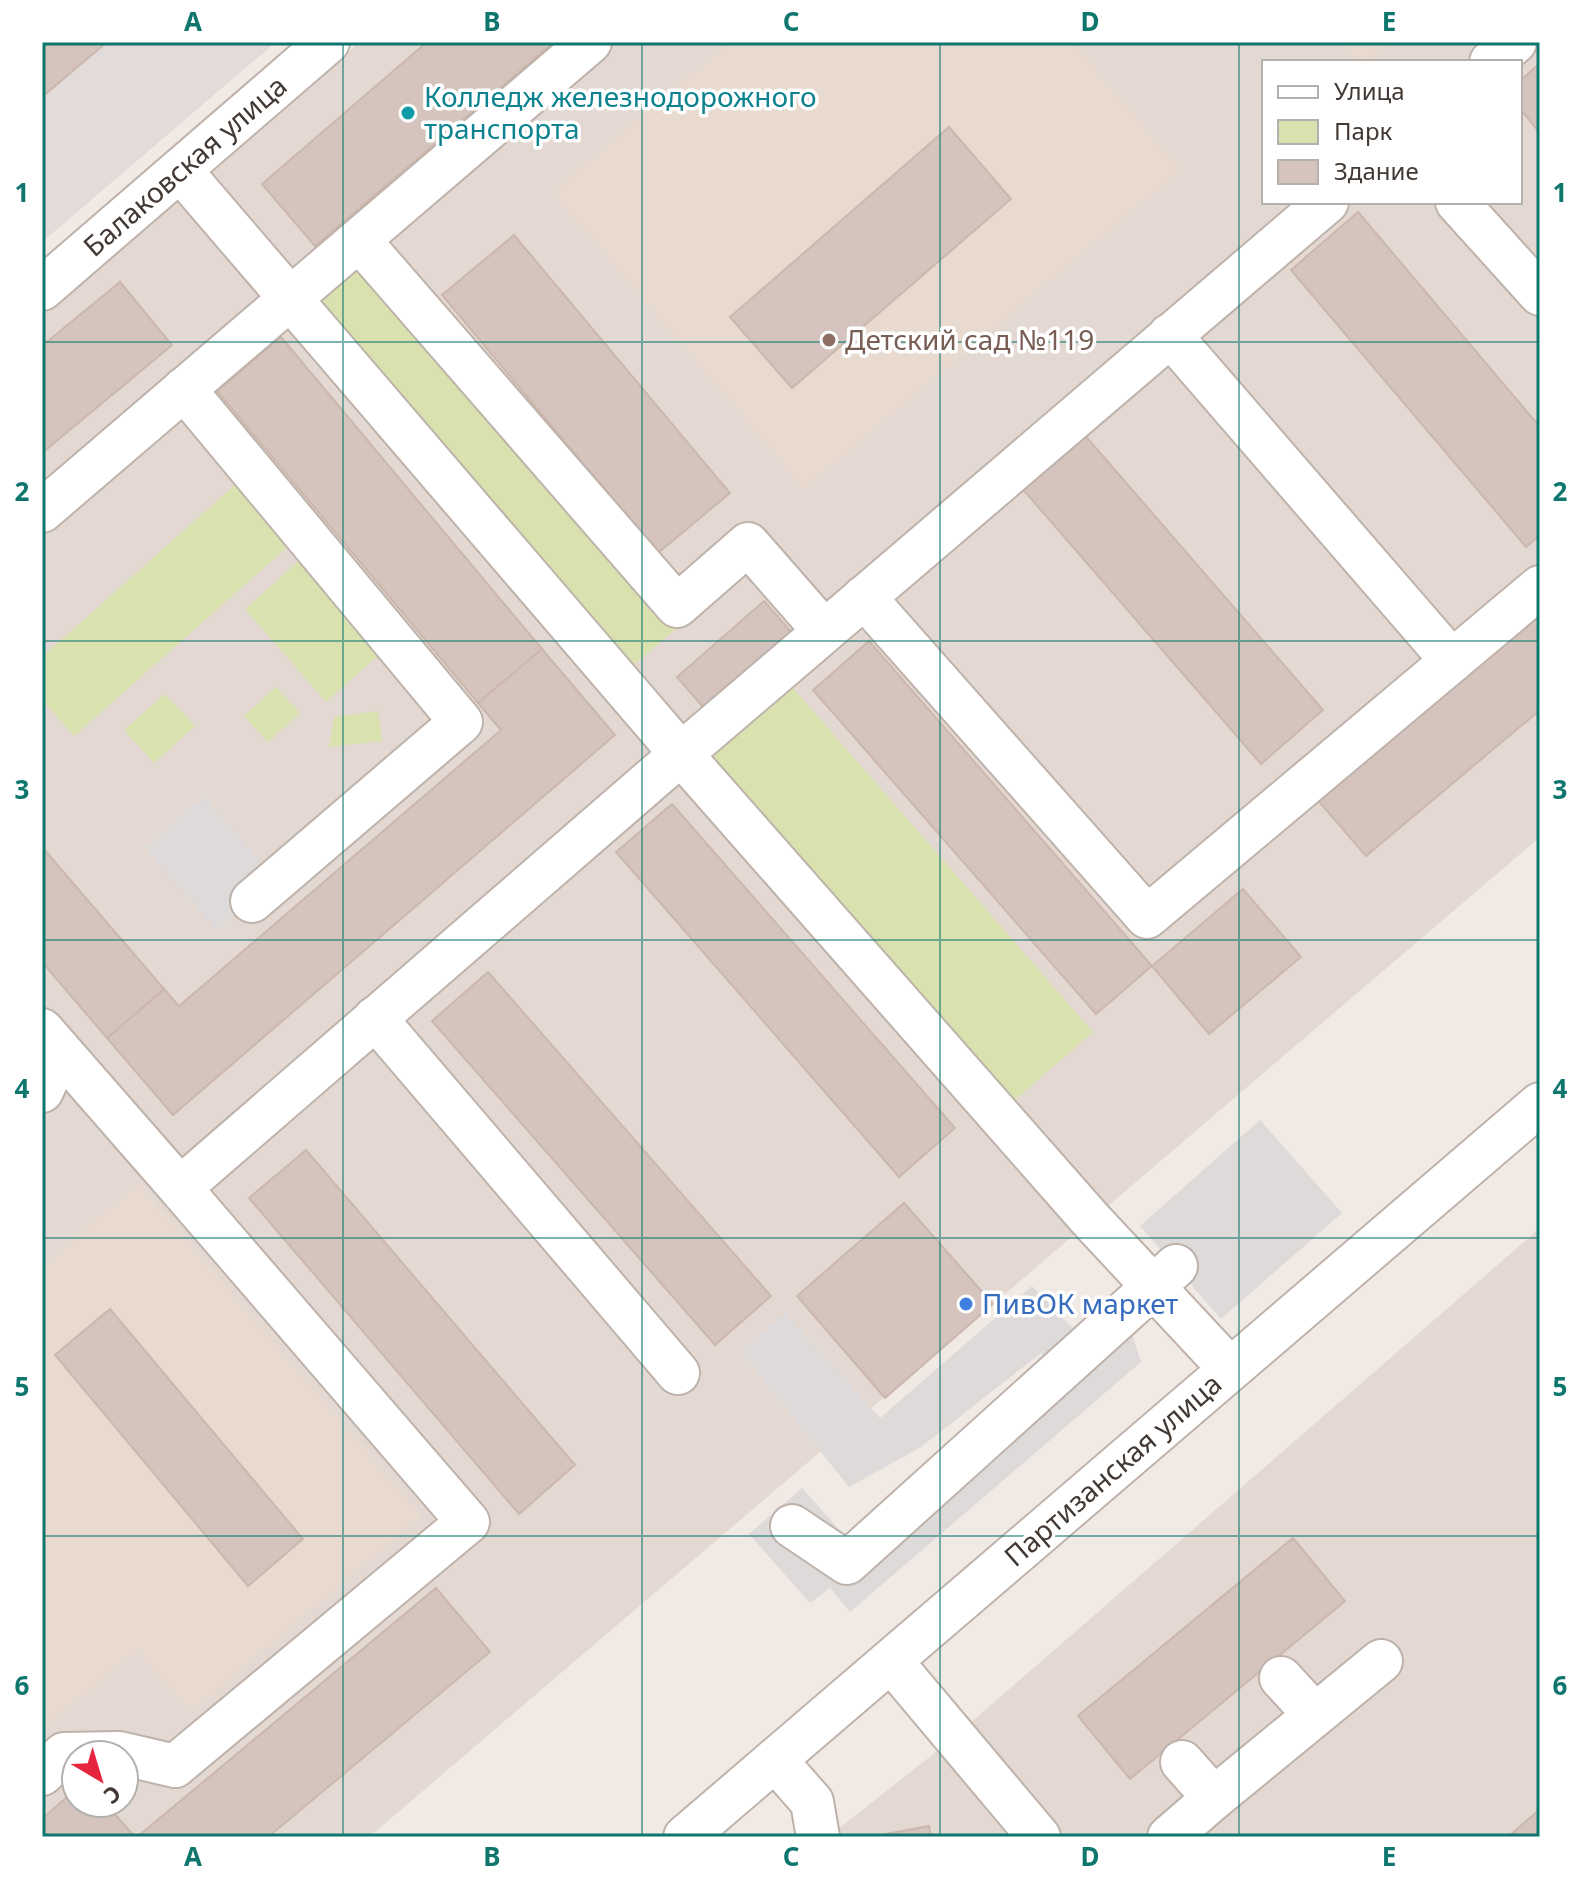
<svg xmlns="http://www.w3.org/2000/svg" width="1582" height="1879" viewBox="0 0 1582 1879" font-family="'Noto Sans',sans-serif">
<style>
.residential{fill:#e4d9d2;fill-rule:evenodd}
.industrial{fill:#e2dbd9}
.education{fill:#e8dace}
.green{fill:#d9e2af}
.parking{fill:#dedad9}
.building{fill:#d4c4bd;stroke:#cbb7ae;stroke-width:2}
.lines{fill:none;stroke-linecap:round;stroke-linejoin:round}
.minor-casing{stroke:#beb2aa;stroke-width:46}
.minor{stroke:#fff;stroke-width:42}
.grid{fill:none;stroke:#0f766e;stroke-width:2;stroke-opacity:0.55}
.culture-dot{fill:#0f9aa8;stroke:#fff;stroke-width:3}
.education-dot{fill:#8d6e63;stroke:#fff;stroke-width:3}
.shop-dot{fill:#3f7fe0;stroke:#fff;stroke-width:3}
.labels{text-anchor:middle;stroke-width:7;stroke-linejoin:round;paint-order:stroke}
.culture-label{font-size:28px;fill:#0d838f;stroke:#fff;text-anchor:start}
.street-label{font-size:28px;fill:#423934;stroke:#fff}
.education-label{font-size:28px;fill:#785e54;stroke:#fff;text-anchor:start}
.shop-label{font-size:28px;fill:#366cbe;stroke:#fff;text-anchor:start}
.neatline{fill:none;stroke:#0f766e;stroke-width:3}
.grid-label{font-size:26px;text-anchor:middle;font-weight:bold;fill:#0f766e}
</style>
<rect width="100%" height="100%" fill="#f0e9e4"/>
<g class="residential">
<path d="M 360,42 L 1540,42 L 1540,837 L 369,1837 L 42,1837 L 42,316 ZM 1264,62 L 1520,62 L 1520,202 L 1264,202 ZM 76,1755 L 124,1755 L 124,1803 L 76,1803 Z"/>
<polygon points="1540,1228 1540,1837 828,1837 946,1744"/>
</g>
<polygon class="industrial" points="42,42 276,42 42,242"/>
<g class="education">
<polygon points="729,42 1073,42 1181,170 804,489 552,192"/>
<polygon points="1339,42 1392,42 1368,62 1356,62"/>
<polygon points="138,1183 421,1516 191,1713 137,1650 42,1730 42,1268"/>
</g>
<g class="green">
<polygon points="357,255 678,627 629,669 308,297"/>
<polygon points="236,484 290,545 74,736 42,700 42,657"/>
<polygon points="300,560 382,652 326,702 245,609"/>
<polygon points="786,680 1093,1032 1011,1103 704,752"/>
<polygon points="276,687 300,713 268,742 244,716"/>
<polygon points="165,694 195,726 154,763 124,730"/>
<polygon points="378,711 382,741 329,747 334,717"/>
</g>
<g class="parking">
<polygon points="204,796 276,879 217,931 145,848"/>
<polygon points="1260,1120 1342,1213 1221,1319 1140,1226"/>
<polygon points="1032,1286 1078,1334 1131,1331 1141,1362 850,1612 830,1588 810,1603 749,1534 802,1488 844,1535 942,1454 1048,1359 1041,1353 921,1447 849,1487 741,1352 785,1312 880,1418"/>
</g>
<g class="building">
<polygon points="42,42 107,42 42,97"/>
<polygon points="427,42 554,42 315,246 262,184"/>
<polygon points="1540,63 1540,133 1520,109 1520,81"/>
<polygon points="949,127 1011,199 792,388 730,317"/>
<polygon points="1358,212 1540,427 1540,535 1526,547 1291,270"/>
<polygon points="514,235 730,493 658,553 442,295"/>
<polygon points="120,282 172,345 42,453 42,346"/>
<polygon points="281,337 542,649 478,703 217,391"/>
<polygon points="1082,432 1323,710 1261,764 1020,486"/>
<polygon points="764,601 791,632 704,708 677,677"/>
<polygon points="1540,609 1540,710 1366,856 1316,798"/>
<polygon points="869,641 1152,966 1096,1014 813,690"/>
<polygon points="542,649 615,735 173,1115 107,1038 164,989 179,1006 501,730 478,703"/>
<polygon points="672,804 955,1128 899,1177 616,852"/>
<polygon points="42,847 164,989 107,1038 42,962"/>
<polygon points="1243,889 1301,957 1209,1034 1152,966"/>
<polygon points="488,972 771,1296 715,1345 432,1021"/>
<polygon points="306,1150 575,1465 519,1514 249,1198"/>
<polygon points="904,1203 993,1304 885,1398 797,1296"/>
<polygon points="110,1309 303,1539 248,1586 55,1355"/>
<polygon points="1293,1538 1345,1601 1130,1779 1078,1716"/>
<polygon points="436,1588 490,1652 268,1837 137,1837"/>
<polygon points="76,1789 76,1803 105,1803 135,1837 42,1837 42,1819"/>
<polygon points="1540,1809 1540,1837 1508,1837"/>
<polygon points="929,1826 931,1837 870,1837"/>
</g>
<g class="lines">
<defs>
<g id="minor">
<polyline points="1491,62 1515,42"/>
<polyline points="180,170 681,754 1327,202"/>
<polyline points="1457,202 1540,294"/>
<polyline points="359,240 677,606 748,544 824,631"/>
<polyline points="42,289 328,42"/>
<polyline points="1170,335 1452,661"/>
<polyline points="184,389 461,722 252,901"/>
<polyline points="42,511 590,42"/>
<polyline points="864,597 1147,917 1540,587"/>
<polyline points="375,1018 678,1373"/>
<polyline points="42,1030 180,1188"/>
<polyline points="42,1091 60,1051"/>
<polyline points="792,1526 847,1563 1176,1266"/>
<polyline points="891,1661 1039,1837"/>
<polyline points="1281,1678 1315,1715"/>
<polyline points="775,1760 812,1802 818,1837"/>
<polyline points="1182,1762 1214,1798"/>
<polyline points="42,1774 64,1754 119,1753 175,1766 468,1522 180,1188 681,754 1091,1220 1230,1369"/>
<polyline points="685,1837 1540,1104"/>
<polyline points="1169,1837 1214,1798 1381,1661"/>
</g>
</defs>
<use href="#minor" class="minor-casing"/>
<use href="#minor" class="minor"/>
</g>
<path class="grid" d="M 343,42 L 343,1837M 642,42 L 642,1837M 940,42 L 940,1837M 1239,42 L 1239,1837M 42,342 L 1540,342M 42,641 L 1540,641M 42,940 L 1540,940M 42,1238 L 1540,1238M 42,1536 L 1540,1536"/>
<circle class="culture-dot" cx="408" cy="113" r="8"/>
<circle class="education-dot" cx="829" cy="340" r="8"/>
<circle class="shop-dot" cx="966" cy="1304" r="8"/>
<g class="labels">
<g class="culture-label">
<text x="424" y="107">Колледж железнодорожного<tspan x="424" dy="32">транспорта</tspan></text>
</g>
<g class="street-label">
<text transform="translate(185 166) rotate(-41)" y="10">Балаковская улица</text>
<text transform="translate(1113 1470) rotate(-41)" y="10">Партизанская улица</text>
</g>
<g class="education-label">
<text x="845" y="350">Детский сад №119</text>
</g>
<g class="shop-label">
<text x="982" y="1314">ПивОК маркет</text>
</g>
</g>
<rect width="1582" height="1879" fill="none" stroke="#ffffff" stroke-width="88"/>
<rect x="1262" y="60" width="260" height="144" fill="#ffffff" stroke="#b3b0ae" stroke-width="2"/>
<rect x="1278" y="86" width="40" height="12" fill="#ffffff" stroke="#b3b0ae" stroke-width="2"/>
<text x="1334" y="100" font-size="24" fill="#423934">Улица</text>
<rect x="1278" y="120" width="40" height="24" fill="#d9e2af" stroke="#b3b0ae" stroke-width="2"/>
<text x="1334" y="140" font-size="24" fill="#423934">Парк</text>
<rect x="1278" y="160" width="40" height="24" fill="#d4c4bd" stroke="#b3b0ae" stroke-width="2"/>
<text x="1334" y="180" font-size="24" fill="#423934">Здание</text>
<g transform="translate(100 1779) rotate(142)"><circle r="38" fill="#ffffff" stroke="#b3b0ae" stroke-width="2"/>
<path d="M0-6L14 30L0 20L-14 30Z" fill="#e7243e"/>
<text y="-12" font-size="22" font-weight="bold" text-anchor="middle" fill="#423934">С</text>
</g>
<rect x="44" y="44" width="1494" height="1791" class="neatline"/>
<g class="grid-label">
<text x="193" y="31">A</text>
<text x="492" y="31">B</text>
<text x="791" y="31">C</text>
<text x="1090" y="31">D</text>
<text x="1389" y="31">E</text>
<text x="22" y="202">1</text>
<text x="1560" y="202">1</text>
<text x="22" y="501">2</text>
<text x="1560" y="501">2</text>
<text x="22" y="799">3</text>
<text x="1560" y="799">3</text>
<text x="22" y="1098">4</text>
<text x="1560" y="1098">4</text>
<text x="22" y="1396">5</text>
<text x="1560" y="1396">5</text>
<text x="22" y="1695">6</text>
<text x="1560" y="1695">6</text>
<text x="193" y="1866">A</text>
<text x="492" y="1866">B</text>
<text x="791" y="1866">C</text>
<text x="1090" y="1866">D</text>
<text x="1389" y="1866">E</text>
</g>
</svg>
